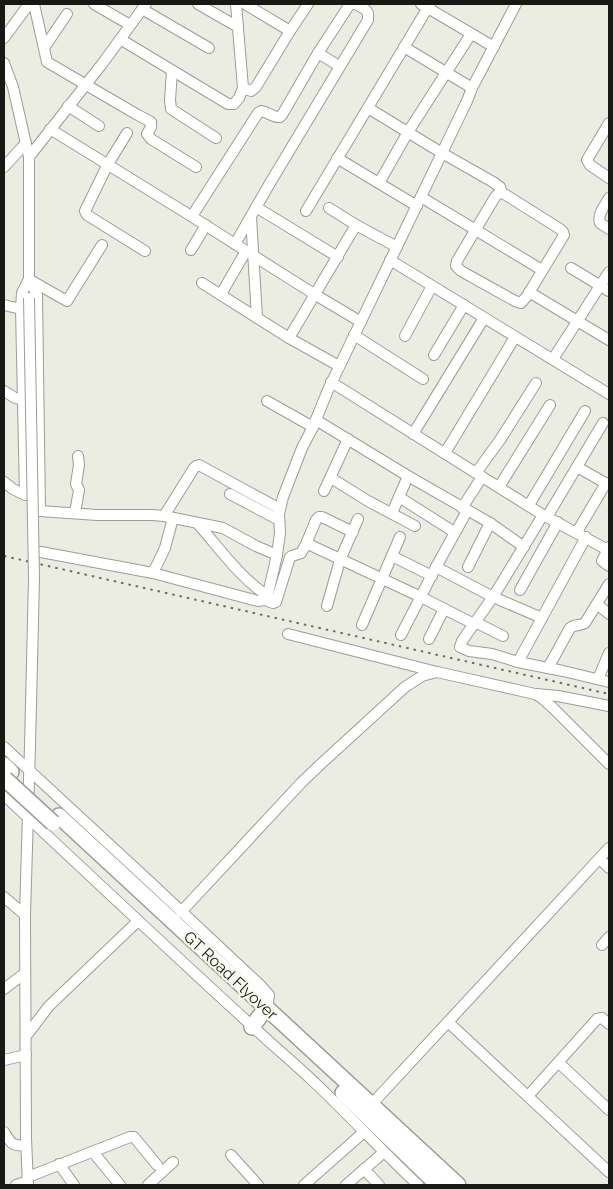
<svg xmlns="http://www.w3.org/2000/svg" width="613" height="1189" viewBox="0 0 613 1189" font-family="Raleway,sans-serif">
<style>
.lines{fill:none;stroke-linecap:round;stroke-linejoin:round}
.minor-casing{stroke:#9c9d94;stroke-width:12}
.highway-casing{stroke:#9c9d94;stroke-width:18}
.minor{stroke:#fff;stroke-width:10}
.highway{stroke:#fff;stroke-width:15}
.rail{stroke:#6c6d66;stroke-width:2;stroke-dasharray:2.5 5;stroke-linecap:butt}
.minor-bridge-casing{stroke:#9c9d94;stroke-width:12;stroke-linecap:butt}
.highway-bridge-casing{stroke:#9c9d94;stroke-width:18;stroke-linecap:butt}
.minor-bridge{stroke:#fff;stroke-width:10}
.highway-bridge{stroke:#fff;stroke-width:15}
.labels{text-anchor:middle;stroke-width:4.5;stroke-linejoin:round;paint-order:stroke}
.street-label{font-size:16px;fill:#181915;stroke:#f9faf0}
</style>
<rect width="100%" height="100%" fill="#ebede2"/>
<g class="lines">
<defs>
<g id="minor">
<polyline points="34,4 47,62 136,114 151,122 151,127 147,134 151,139 196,167"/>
<polyline points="94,4 130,25"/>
<polyline points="198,4 238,27"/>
<polyline points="245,4 290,31"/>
<polyline points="421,4 494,47"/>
<polyline points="142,9 209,48"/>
<polyline points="4,38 29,4"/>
<polyline points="120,39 228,104 234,104 239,98 243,88 236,4"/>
<polyline points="404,47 472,88"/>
<polyline points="44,48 67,14"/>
<polyline points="318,53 339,66"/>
<polyline points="4,63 13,87 29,157 29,284"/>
<polyline points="172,71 170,100 171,109 216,138"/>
<polyline points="243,88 251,91 256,87 290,31 308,4"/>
<polyline points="68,106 99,126"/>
<polyline points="368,108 442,153 493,182 500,187 502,193"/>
<polyline points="609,123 587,160 590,165 609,178"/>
<polyline points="50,129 183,211 314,294 361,322"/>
<polyline points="127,133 108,164 85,211 87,215 145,251"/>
<polyline points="29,157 102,64 146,4"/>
<polyline points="337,158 417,206"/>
<polyline points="4,167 26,143"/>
<polyline points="379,183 408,132 471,34"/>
<polygon points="499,193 502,193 506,195 560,229 563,232 564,235 527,296 521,303 515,301 461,271 456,266 457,261 495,197"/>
<polyline points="421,197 542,270"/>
<path d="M 609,198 C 605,206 597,214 600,223 L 609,229"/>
<polyline points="256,207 338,257"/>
<polyline points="329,208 356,225 397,247"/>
<polyline points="306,211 430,4"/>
<path d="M 192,216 L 258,113 L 261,111 C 269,112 272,118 280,117 L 282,115 L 318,53 L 348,7 L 351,4"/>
<polyline points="251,217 257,318"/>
<polyline points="235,244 270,183 368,20 368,13 365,9 355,4"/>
<polyline points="191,250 206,225"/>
<polyline points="390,260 609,394"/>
<polyline points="571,268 609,291"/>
<polyline points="29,279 37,295 40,511 97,515 152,515 164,516 223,528 256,546 277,555"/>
<polyline points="30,280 67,301 102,245"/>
<polyline points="202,283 289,338 339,366"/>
<polyline points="529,292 609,340"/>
<polyline points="221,294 246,251"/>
<polyline points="4,305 21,309"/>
<polyline points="354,335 423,379"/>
<polyline points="405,336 432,286"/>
<polyline points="289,338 356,225"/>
<polyline points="434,355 464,305"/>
<polyline points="553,359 609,272"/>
<polyline points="331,382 543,515 608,550"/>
<polyline points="4,391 15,398 22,399"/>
<polyline points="267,401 313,427"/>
<polyline points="316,420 408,476 490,523 524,547"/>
<polyline points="413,434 484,318"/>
<polyline points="445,453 515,337"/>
<polyline points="577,467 609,485"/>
<polyline points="476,473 500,440 536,383"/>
<polyline points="331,478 368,501 415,526"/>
<polyline points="4,482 13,489 25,495 21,309 22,293 29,279"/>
<polyline points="499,487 550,405"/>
<polyline points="324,491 348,439"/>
<polyline points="230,494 279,520"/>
<polyline points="399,497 454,532"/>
<polyline points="529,505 585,411"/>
<polyline points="462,508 482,477"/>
<polyline points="75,513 79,490 76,484 79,465 78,456"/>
<polyline points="392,513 408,476"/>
<polyline points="543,515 493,597 462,641 460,647 469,651 492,654 518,662 563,671 609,682"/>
<polyline points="164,516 194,468 196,466 199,465 280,509"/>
<polyline points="547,517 603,423"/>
<path d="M 198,524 C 220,549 240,578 268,596"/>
<polyline points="577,532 606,483"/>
<polyline points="306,544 316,520 319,517 322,517 353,532"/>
<polyline points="609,547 602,561 609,566"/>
<polyline points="41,552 153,573 258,601 265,600 267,598 277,555 280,533 279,514 283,497 302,448 313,427 328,390 467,101 472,88 516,4"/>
<polyline points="392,556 432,576"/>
<polyline points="436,567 493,597 542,618"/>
<polyline points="468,567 490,523"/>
<polyline points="153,573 165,548 173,518"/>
<polyline points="520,590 558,522"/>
<polyline points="265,600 273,603 276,602 290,557 292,556 301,553 305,546 308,544 421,597 474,624"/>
<polyline points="597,604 609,614"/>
<polyline points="327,606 340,560 358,519"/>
<polyline points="475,622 503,636"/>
<polyline points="362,625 400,537"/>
<polyline points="288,634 437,672"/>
<polyline points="401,635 436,567 467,511"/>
<polyline points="429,639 444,609"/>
<polyline points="518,662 586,537"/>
<path d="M 548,668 L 570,628 C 575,624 580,626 585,623 L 609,584"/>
<polyline points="598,679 609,653"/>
<polyline points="536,694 558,696 609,706"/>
<polyline points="4,747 150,882 261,986 269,995 267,1009"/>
<path d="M 4,795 C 86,872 168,949 251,1025 C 271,1044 293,1062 313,1081 C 349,1115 382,1151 418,1185"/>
<polyline points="600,859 609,868"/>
<polyline points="4,897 25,915"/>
<polyline points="181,912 301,783 323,762 405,687 422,676 437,672 535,694 542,698 554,709 609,764"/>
<polyline points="602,945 609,937"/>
<polyline points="4,989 25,973"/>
<polyline points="448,1022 609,1172"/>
<polyline points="26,1036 49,1006 138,921"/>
<polyline points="4,1060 26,1055"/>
<polyline points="559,1063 609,1110"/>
<polyline points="528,1096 597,1019 602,1018 609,1024"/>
<polyline points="371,1105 609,848"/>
<path d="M 4,1132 C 11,1143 12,1147 26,1145"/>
<polyline points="93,1152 120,1185"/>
<polyline points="231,1155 258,1185"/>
<polyline points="59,1164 74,1185"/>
<polyline points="364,1169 379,1185"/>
<polyline points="28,1177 130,1137 134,1137 157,1165"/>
<polyline points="16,1185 28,1181"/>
<polyline points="28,1185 26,1138 25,915 30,746"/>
<polyline points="148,1185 173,1162"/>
<polyline points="304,1185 364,1132"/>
<polyline points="346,1185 383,1153"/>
</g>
<g id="highway">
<polyline points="4,765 11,772"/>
<polyline points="59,816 458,1185"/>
<polyline points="252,1027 260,1016"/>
<polyline points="343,1093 438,1185"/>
</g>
</defs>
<use href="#minor" class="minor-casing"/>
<use href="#highway" class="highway-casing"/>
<use href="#minor" class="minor"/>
<use href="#highway" class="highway"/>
<polyline class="rail" points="4,556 609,694"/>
<defs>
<polyline id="minor-bridge" points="29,298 34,578 30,746"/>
<polyline id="highway-bridge" points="5,779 53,823"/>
</defs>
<use href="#minor-bridge" class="minor-bridge-casing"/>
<use href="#highway-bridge" class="highway-bridge-casing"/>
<use href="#minor-bridge" class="minor-bridge"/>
<use href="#highway-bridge" class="highway-bridge"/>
</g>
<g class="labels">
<g class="street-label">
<text transform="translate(231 975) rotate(43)" y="6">GT Road Flyover</text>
</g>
</g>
<rect width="613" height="1189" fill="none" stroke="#181915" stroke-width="10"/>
</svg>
